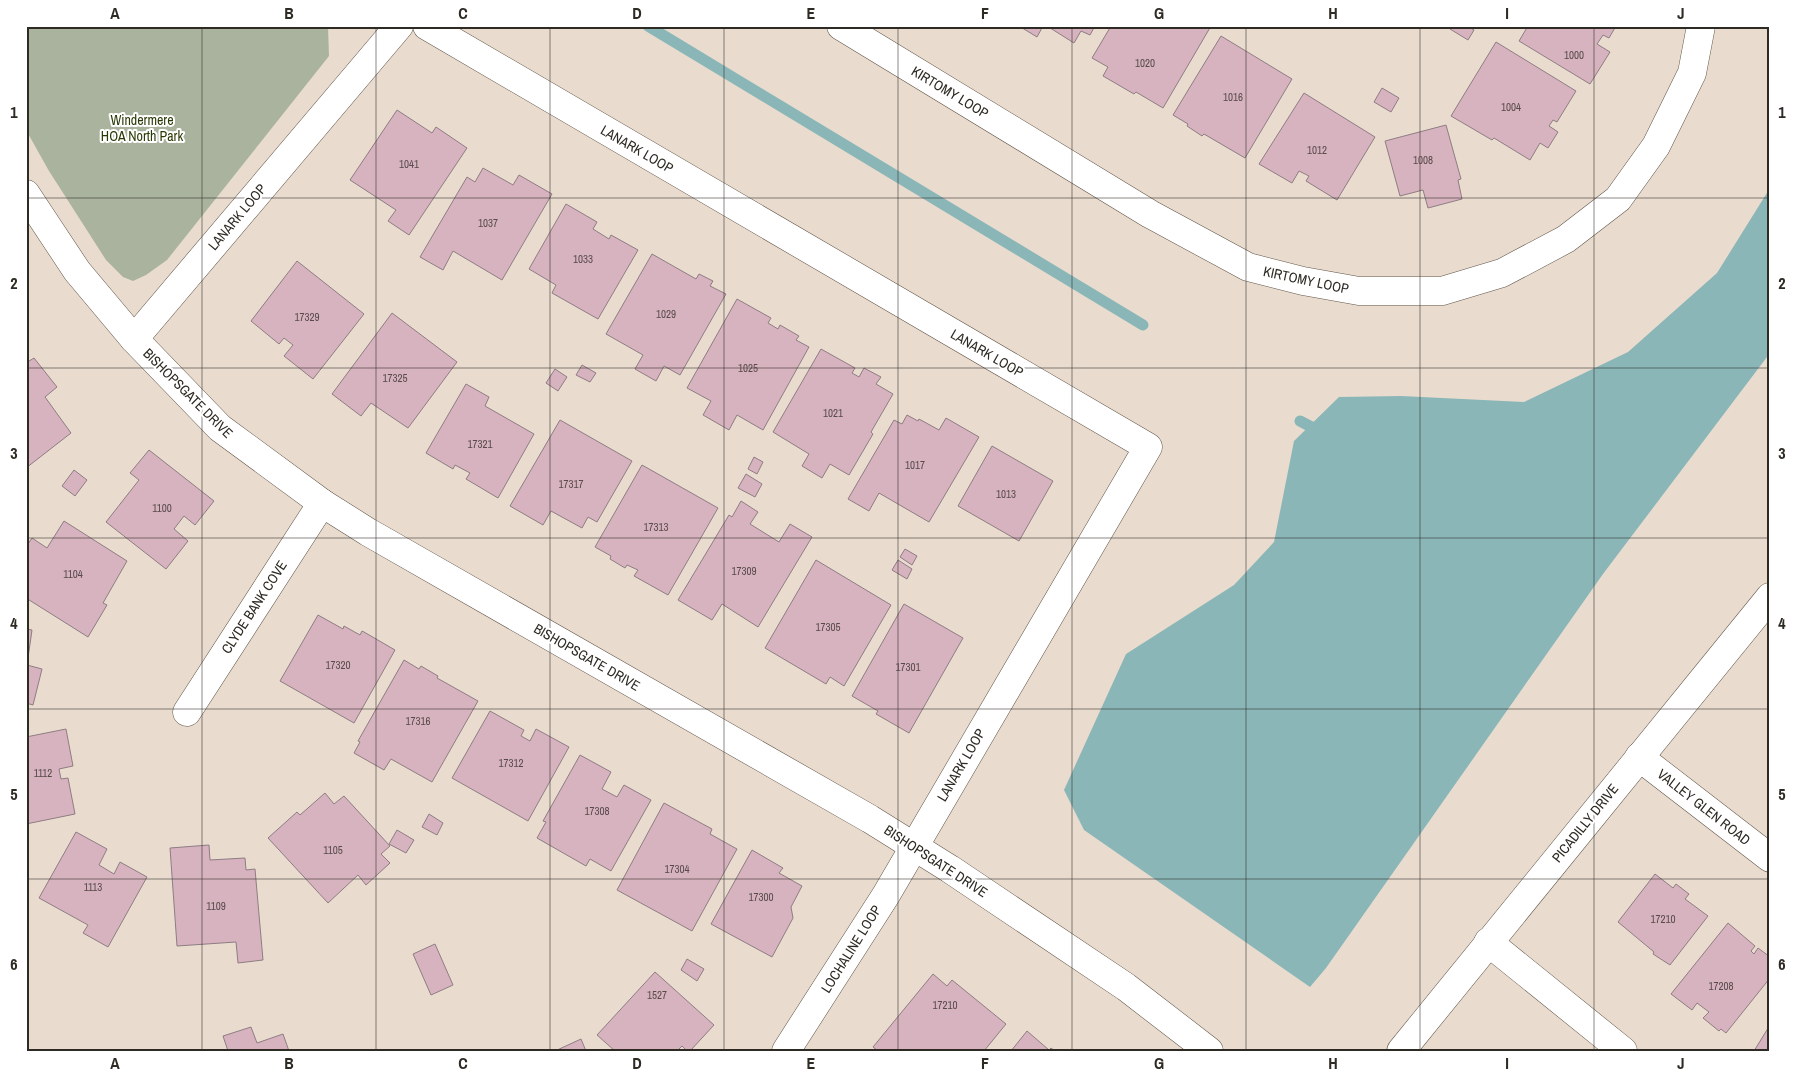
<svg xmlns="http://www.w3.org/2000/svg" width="1796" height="1077" viewBox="0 0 1796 1077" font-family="'Archivo Narrow',sans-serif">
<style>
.green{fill:#aab39d}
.water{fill:#8bb6b8}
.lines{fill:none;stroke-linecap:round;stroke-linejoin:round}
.stream{stroke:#8bb6b8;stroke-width:11}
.building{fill:#d7b2bf;stroke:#8e7d83}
.minor-casing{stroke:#61564a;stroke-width:29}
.minor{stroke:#fff;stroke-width:28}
.grid{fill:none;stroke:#2e2a24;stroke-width:1;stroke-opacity:0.55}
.labels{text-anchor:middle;stroke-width:4;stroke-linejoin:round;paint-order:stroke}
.number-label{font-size:11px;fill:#584c4b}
.street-label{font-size:14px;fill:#2e2a24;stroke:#fff}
.park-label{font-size:14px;fill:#2a3a06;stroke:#fff}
.neatline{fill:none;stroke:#2e2a24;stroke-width:2}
.grid-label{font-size:16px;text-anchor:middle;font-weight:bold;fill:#2e2a24}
</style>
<rect width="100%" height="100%" fill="#e9dcce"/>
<polygon class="green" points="26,26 328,26 329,56 167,260 146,275 133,281 123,277 106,260 49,171 26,130"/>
<polygon class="water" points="1770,188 1770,353 1603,574 1326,968 1310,987 1084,830 1064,790 1126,654 1234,585 1274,542 1294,441 1339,397 1401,396 1524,402 1628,352 1717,273"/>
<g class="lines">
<g class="stream">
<polyline points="648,26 1143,325"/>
<polyline points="1300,421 1323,433"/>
</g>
</g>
<g class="building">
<polygon points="1019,26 1043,26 1037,37"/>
<polygon points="1047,26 1095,26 1090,35 1081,31 1074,43"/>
<polygon points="1111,26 1211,26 1163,108 1136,92 1134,94 1103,76 1108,67 1092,58"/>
<polygon points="1452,26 1467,26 1474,30 1468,40 1450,29"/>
<polygon points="1528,26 1616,26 1609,38 1603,35 1597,44 1610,52 1590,84 1519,41"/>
<polygon points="1221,36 1292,79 1245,158 1204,134 1202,136 1187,126 1188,124 1173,115"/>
<polygon points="1496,42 1576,91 1557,122 1553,120 1549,126 1558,132 1548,148 1540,143 1530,160 1494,138 1492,140 1451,116"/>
<polygon points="1382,88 1399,98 1391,112 1374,102"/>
<polygon points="1304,93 1375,137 1337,200 1306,181 1309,176 1299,171 1292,183 1259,164"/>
<polygon points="397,110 432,133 436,127 467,148 409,235 388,221 396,210 350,180"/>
<polygon points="1446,125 1461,179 1458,180 1462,199 1428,208 1423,190 1400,196 1385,141"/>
<polygon points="483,168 513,185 519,175 552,194 502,280 453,251 443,270 420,257 467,177 475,182"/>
<polygon points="566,204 597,222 593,229 609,239 611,235 638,250 598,319 552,293 556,285 529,269"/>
<polygon points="652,254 696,279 699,274 713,281 710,286 726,294 680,375 664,366 656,381 635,369 643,355 606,334"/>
<polygon points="297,261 364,314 313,379 284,356 293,345 284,338 279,344 251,321"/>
<polygon points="737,299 771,318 768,323 778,329 780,325 799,336 796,340 809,347 763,430 737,415 729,430 703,415 711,401 687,388"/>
<polygon points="392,313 457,362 408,428 371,403 361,416 332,394"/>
<polygon points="821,349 855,368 852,373 859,377 864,368 881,377 876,384 893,394 871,432 873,434 849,475 830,464 822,478 802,466 809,454 773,432"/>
<polygon points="34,358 57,387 45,397 71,433 26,468 26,363"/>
<polygon points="582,365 596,373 590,382 576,375"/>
<polygon points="555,369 567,377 558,391 546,383"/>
<polygon points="466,384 489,397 485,406 534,434 498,498 466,479 470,473 455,465 453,469 426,453"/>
<polygon points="907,415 918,421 919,419 939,430 946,418 979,437 929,522 879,493 869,511 848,499 894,420 902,424"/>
<polygon points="560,420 632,461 597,522 588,517 582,528 551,511 543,525 510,506"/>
<polygon points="992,446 1053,481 1019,541 958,506"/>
<polygon points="149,450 214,501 195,525 184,516 174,529 188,541 166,569 106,522 139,480 130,473"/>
<polygon points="754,457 763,462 757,474 748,469"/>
<polygon points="642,465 718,508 668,595 634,576 638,570 627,565 625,568 610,559 611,556 595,547"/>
<polygon points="74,470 87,480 75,496 62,486"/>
<polygon points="746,474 762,484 755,497 738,488"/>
<polygon points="741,501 758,512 750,524 779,542 790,524 812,537 758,627 722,604 712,620 678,600 729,515 732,517"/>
<polygon points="64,521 127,561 103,603 107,605 88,637 26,598 26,547 32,538 47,548"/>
<polygon points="905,549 917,556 912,565 900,557"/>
<polygon points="816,560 891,605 844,686 830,677 826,684 765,648"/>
<polygon points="898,560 912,569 907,579 892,570"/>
<polygon points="904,604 963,638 909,733 876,714 878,711 852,696"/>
<polygon points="318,615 343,629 344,626 360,635 362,631 364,632 395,650 354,723 280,681"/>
<polygon points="26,629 32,630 27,665 42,669 33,705 26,703"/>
<polygon points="404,660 419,669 421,666 438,676 437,678 478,701 432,782 391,759 384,770 354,753 360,742 358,741"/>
<polygon points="490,711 524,730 521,736 530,741 536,729 569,747 528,821 452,778"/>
<polygon points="66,729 73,766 59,769 61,779 68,778 75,814 26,824 26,737"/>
<polygon points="580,755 611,772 602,789 617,797 624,785 651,800 611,871 590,859 586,866 537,838 546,822 543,821"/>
<polygon points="325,793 334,804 344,796 390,846 381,854 390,863 366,885 358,875 328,903 268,838 297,812 300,815"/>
<polygon points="664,803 712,829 710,834 737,849 692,931 617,890"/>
<polygon points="429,814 443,823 437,835 422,827"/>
<polygon points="397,830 414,840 406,853 389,844"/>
<polygon points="76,832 107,849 99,865 114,874 120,862 147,877 108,947 83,933 88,925 39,898"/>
<polygon points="209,845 210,860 245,858 246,870 255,869 263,960 238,963 236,942 177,946 170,848"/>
<polygon points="752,850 783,868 779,873 802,886 791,907 793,918 772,957 711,924"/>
<polygon points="1655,874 1673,888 1676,884 1689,894 1685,899 1708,916 1670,965 1653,954 1654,952 1618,922"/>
<polygon points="1728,923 1755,946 1751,951 1754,954 1758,948 1770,957 1770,978 1726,1033 1721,1029 1719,1031 1703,1018 1709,1012 1697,1003 1692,1010 1671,994"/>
<polygon points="435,944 453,985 431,995 413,954"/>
<polygon points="687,959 704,969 697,981 681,970"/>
<polygon points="655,972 714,1025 690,1051 687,1051 682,1046 677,1051 615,1051 597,1035"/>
<polygon points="933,974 947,986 952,980 1006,1024 984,1051 878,1051 873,1047"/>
<polygon points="1770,1025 1770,1051 1754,1051"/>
<polygon points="251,1027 257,1043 283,1034 289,1051 228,1051 223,1036"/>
<polygon points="1027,1031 1049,1050 1051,1048 1055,1051 1011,1051"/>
<polygon points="581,1039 586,1051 555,1051"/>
</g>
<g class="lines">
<defs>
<g id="minor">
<polyline points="427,26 1148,447 886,895 786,1051"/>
<polyline points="841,26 1150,214 1248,267 1303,281 1359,291 1442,291 1502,273 1566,239 1618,199 1656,146 1692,73 1701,26"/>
<polyline points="26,194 77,271 134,339 220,428 322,503 368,532 870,819 950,869 1126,987 1209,1051"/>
<polyline points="134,339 399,26"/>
<polyline points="187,712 322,503"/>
<polyline points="1639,757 1770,858"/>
<polyline points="1488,942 1623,1051"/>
<polyline points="1401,1051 1770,597"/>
</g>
</defs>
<use href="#minor" class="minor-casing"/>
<use href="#minor" class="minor"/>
</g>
<path class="grid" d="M 202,26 L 202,1051M 376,26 L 376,1051M 550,26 L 550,1051M 724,26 L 724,1051M 898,26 L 898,1051M 1072,26 L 1072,1051M 1246,26 L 1246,1051M 1420,26 L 1420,1051M 1594,26 L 1594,1051M 26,198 L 1770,198M 26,368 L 1770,368M 26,538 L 1770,538M 26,709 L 1770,709M 26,879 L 1770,879"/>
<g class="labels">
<g class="number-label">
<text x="1574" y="59">1000</text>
<text x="1145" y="67">1020</text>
<text x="1233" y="101">1016</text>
<text x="1511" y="111">1004</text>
<text x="1317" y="154">1012</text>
<text x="1423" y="164">1008</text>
<text x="409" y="168">1041</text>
<text x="488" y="227">1037</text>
<text x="583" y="263">1033</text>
<text x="666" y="318">1029</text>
<text x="307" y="321">17329</text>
<text x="748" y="372">1025</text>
<text x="395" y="382">17325</text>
<text x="833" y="417">1021</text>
<text x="480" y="448">17321</text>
<text x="915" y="469">1017</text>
<text x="571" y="488">17317</text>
<text x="1006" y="498">1013</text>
<text x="162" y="512">1100</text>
<text x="656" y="531">17313</text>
<text x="744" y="575">17309</text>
<text x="73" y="578">1104</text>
<text x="828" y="631">17305</text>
<text x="338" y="669">17320</text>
<text x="908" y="671">17301</text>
<text x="418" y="725">17316</text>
<text x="511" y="767">17312</text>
<text x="43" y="777">1112</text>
<text x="597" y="815">17308</text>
<text x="333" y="854">1105</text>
<text x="677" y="873">17304</text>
<text x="93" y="891">1113</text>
<text x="761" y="901">17300</text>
<text x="216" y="910">1109</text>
<text x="1663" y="923">17210</text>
<text x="1721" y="990">17208</text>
<text x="657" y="999">1527</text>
<text x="945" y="1009">17210</text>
</g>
<g class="street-label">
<text transform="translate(950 92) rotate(31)" y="5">KIRTOMY LOOP</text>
<text transform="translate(637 149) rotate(30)" y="5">LANARK LOOP</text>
<text transform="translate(237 217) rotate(-50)" y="5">LANARK LOOP</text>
<text transform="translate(1306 280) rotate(12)" y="5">KIRTOMY LOOP</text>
<text transform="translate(987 353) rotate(30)" y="5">LANARK LOOP</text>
<text transform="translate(188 393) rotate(45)" y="5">BISHOPSGATE DRIVE</text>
<text transform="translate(254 607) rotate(-57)" y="5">CLYDE BANK COVE</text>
<text transform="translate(587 657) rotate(30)" y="5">BISHOPSGATE DRIVE</text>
<text transform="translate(961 765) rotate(-60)" y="5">LANARK LOOP</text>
<text transform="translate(1704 807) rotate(38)" y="5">VALLEY GLEN ROAD</text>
<text transform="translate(1585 823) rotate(-51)" y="5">PICADILLY DRIVE</text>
<text transform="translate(936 861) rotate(33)" y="5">BISHOPSGATE DRIVE</text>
<text transform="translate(851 949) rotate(-58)" y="5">LOCHALINE LOOP</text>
</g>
<g class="park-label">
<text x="142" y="125">Windermere<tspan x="142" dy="16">HOA North Park</tspan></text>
</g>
</g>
<rect width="1796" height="1077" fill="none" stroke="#ffffff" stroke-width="55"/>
<rect x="28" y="28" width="1740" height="1022" class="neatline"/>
<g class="grid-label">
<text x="115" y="19">A</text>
<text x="289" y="19">B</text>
<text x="463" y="19">C</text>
<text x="637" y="19">D</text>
<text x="811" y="19">E</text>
<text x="985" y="19">F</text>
<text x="1159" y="19">G</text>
<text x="1333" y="19">H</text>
<text x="1507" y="19">I</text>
<text x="1681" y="19">J</text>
<text x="14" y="118">1</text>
<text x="1782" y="118">1</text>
<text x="14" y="289">2</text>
<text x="1782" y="289">2</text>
<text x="14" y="459">3</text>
<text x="1782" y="459">3</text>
<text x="14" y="629">4</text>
<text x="1782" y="629">4</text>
<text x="14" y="800">5</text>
<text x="1782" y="800">5</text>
<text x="14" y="970">6</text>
<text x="1782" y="970">6</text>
<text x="115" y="1069">A</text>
<text x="289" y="1069">B</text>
<text x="463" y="1069">C</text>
<text x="637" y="1069">D</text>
<text x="811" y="1069">E</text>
<text x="985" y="1069">F</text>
<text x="1159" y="1069">G</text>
<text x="1333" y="1069">H</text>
<text x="1507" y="1069">I</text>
<text x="1681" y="1069">J</text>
</g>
</svg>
